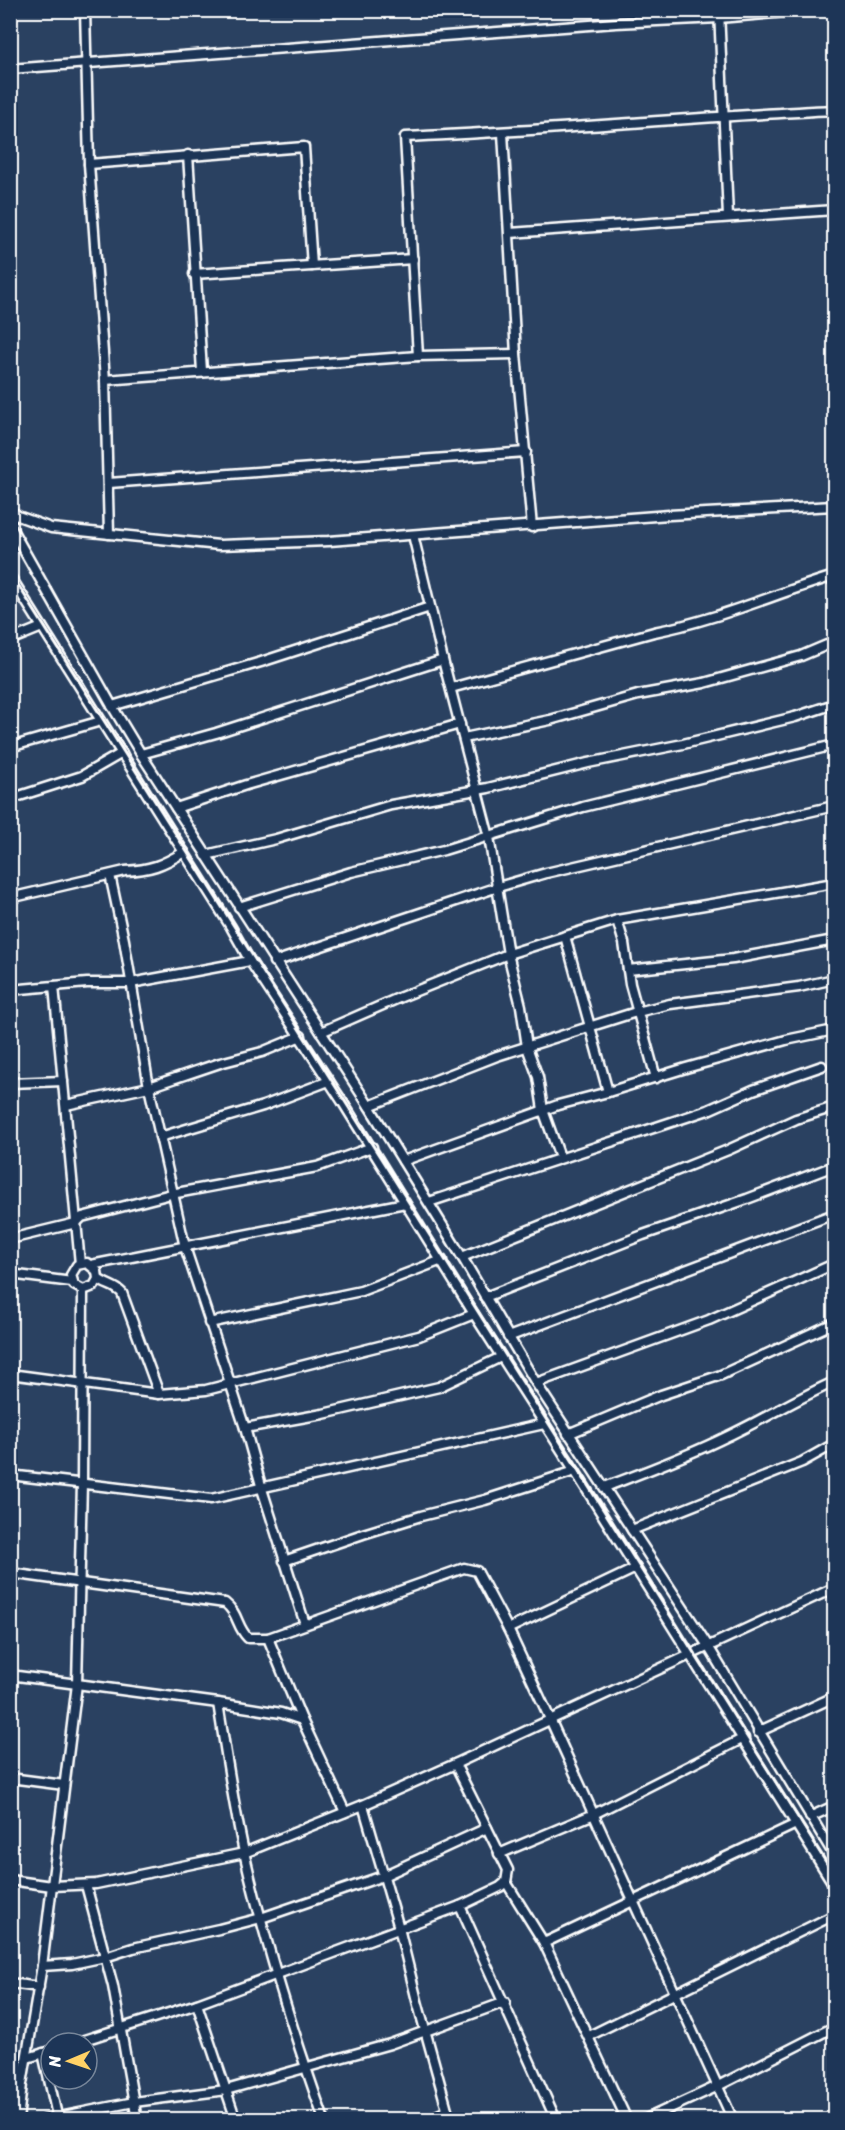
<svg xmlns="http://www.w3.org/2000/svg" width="845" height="2130" viewBox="0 0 845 2130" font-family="Sriracha,sans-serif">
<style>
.built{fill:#394e6c}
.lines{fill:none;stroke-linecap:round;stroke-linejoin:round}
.minor-casing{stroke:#fff;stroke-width:13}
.minor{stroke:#1d3557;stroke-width:8}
.rail{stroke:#fff;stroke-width:3}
</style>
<rect width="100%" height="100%" fill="#2a4161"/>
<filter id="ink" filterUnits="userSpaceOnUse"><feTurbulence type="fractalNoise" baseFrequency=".0167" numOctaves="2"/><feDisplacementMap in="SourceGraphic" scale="12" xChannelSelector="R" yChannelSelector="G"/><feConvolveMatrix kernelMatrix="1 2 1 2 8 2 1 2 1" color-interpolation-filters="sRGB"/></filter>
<g filter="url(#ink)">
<polygon class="built" points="10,580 42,627 10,640"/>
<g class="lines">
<defs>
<g id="minor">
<polyline points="85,10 89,164 105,380 109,534"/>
<polyline points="719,10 728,217"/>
<polyline points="10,69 616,23 719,18 809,10"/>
<polyline points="503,133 516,354 532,527"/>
<polyline points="188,155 202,371"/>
<polyline points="89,164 304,147 312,266"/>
<polyline points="510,233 834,210"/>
<polyline points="194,274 413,259"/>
<path d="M 418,356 L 405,137 C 549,131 691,117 834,110"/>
<polyline points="105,380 418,356 516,354"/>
<polyline points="109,483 526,452"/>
<polyline points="10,510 18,516 51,528 219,545 329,541 669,515 834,506"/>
<polyline points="10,526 112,706 141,754 369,1106 462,1257 536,1383 708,1646 834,1855"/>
<polyline points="413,535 443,660 489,837 508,954 521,1006 527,1047 538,1077 543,1110 560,1157"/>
<polyline points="10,576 231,927 250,961 342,1101 474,1314 575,1471 834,1885"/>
<polyline points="10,640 42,627"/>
<path d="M 451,688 L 654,632 C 717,620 774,594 834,576"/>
<polyline points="112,706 261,662 430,607"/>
<polyline points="464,738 550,720 638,695 704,683 801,656 834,642"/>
<polyline points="10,747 101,721"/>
<polyline points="141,754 216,733 443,660"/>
<polyline points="10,799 82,776 122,753"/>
<polyline points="176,808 246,785 460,724"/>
<polyline points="206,855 276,839 391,805 488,788 588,763 683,744 795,717 834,704"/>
<polyline points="110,875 124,940 149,1087 185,1247 245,1428 262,1489 305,1624"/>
<path d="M 10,898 L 125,871 C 150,870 163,865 184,852"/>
<polyline points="239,907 351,872 444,850 583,807 834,745"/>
<polyline points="617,920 624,943 630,984 656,1078"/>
<polyline points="565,936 608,1092"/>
<polyline points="274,962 498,887 546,873 834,806"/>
<polyline points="628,970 733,959 834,940"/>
<polyline points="54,986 80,1264"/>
<polyline points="10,990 87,983 131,983 250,961"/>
<polyline points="321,1032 401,997 508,954 617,920 834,883"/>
<polyline points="10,1083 63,1081"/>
<polyline points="66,1105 149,1087 220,1063 262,1052 301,1036"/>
<polyline points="369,1106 497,1056 633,1013 670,1004 799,987 834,979"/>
<polyline points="160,1137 263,1106 329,1081"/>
<polyline points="403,1161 558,1105 608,1092 686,1068 786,1040 834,1030"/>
<polyline points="429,1202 708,1110 753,1090 822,1066"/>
<polyline points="10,1239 76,1223 82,1217 171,1194 317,1167 372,1147"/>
<polyline points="462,1257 728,1150 796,1119 834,1107"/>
<polyline points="91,1265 405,1203"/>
<polyline points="10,1274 72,1282"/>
<path d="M 98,1279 L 94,1286 L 83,1290 L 74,1285 L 71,1275 L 77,1265 L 87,1263 L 97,1271 L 98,1279 C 106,1285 116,1286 122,1293 L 159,1394"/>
<polyline points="485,1297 643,1235 747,1199 834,1166"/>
<polyline points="209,1323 361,1291 442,1260"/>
<polyline points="508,1337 834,1214"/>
<polyline points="10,1374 159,1394 206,1390 419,1336 474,1314"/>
<polyline points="536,1383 709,1320 834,1264"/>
<polyline points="245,1428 323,1414 439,1387 501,1357"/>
<polyline points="568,1434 661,1395 721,1375 834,1323"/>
<polyline points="10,1475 211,1499 544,1424"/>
<path d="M 605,1487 C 647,1471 688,1456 728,1436 C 764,1419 798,1398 834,1382"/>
<polyline points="632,1530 802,1462 834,1444"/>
<polyline points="284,1561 363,1534 421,1516 485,1500 575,1471"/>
<path d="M 10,1573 L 225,1603 C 239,1614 236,1626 248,1638 L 268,1638 L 464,1568 L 477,1571 L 508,1629 L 550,1719 L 733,2120"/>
<polyline points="508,1629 636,1568"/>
<polyline points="268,1638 302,1720 345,1812"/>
<polyline points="10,1675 218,1703 281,1713 302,1720"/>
<path d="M 218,1703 C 226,1753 233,1803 244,1852 C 265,1943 293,2032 324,2120"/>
<polyline points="758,1732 834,1697"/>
<polyline points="455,1764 508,1870 506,1882 544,1943 627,2120"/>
<polyline points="10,1778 64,1785"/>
<polyline points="363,1805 399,1928 417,2001 450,2120"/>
<polyline points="810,1817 834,1806"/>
<polyline points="499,1854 594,1814 744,1738"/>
<polyline points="10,1880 52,1886 96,1884 244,1853 363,1805 455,1764 834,1588"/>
<polyline points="86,1885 113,1986 137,2120"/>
<polyline points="460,1906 556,2120"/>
<polyline points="544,1943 796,1824"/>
<polyline points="42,1966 72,1964 105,1957 133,1948 219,1929 261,1918 383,1876 487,1828"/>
<polyline points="10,1983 39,1987"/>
<polyline points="197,2004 236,2120"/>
<polyline points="589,2036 834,1915"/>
<polyline points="75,2043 197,2004 460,1906 500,1887 506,1882"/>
<polyline points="43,2053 58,2120"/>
<polyline points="27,2058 51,2051"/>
<polyline points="18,2120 22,2084 42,1966 77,1684 82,1483 83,1290"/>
<polyline points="44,2120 134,2102 226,2090 390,2044 505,2002"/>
<polyline points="427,2120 447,2111"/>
<polyline points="644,2120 718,2086 834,2027"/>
</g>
</defs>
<use href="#minor" class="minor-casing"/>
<use href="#minor" class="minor"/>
<polyline class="rail" points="10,572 834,1874"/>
</g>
</g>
<rect width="845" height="2130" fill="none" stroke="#1d3557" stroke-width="36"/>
<rect x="18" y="18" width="809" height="2094" fill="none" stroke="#fff" stroke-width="2" filter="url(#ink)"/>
<g transform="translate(69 2061) rotate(268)"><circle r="28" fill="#1d3557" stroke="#77869a" stroke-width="1.5"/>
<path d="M0-4.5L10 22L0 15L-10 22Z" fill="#ffd166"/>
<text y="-9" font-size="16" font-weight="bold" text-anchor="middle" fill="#ffffff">N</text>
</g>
</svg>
